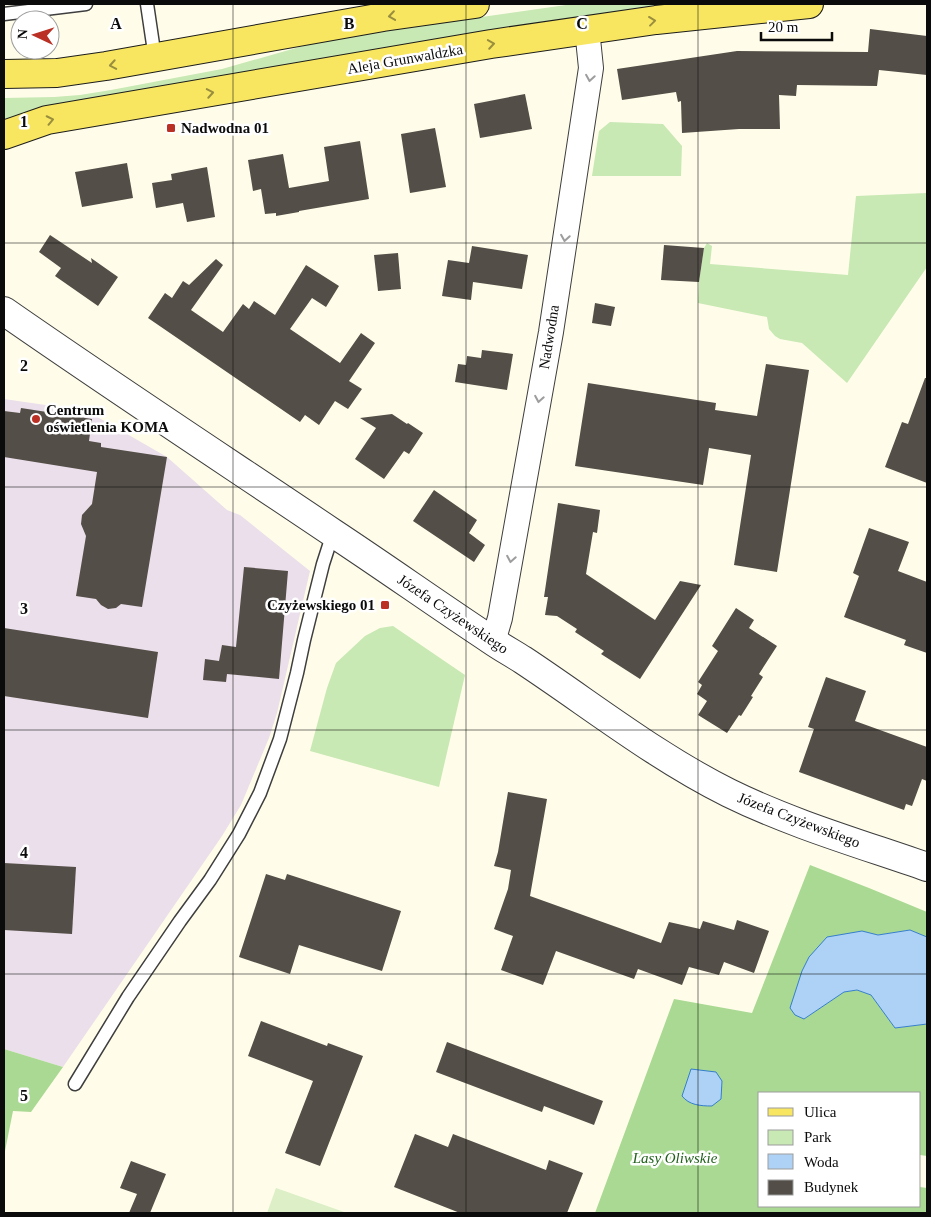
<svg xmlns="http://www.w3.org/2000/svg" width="931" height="1217" viewBox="0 0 931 1217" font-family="'Times New Roman',serif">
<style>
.industrial{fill:#eadfea}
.green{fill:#c8e8b4}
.forest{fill:#aad993}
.pitch{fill:#dcefc6}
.water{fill:#aed2f6;stroke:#357ecc}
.building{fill:#534e47}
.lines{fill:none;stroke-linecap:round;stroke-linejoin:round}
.service-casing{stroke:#3e3e3e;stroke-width:15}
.minor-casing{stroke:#3e3e3e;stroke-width:26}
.tertiary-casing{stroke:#3e3e3e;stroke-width:30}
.primary-casing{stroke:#1c1c1c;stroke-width:30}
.service{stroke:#fff;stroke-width:12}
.minor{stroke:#fff;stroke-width:24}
.tertiary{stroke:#fff;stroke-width:28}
.primary{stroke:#f8e660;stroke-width:28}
.oneway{stroke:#998e3e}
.oneway2{stroke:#9d9d9d}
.grid{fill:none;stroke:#0b0b0b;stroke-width:1;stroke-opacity:0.55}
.poi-dot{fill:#ba3024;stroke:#fff;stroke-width:2}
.labels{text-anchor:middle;stroke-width:5;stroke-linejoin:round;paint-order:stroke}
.street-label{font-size:15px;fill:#0b0b0b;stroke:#fff}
.poi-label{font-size:15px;font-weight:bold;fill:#0b0b0b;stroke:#fff;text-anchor:start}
.park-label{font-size:15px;font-style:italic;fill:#22611c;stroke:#fff}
.grid-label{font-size:16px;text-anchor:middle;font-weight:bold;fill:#0b0b0b;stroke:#fff;stroke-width:5;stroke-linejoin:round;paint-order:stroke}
</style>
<rect width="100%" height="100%" fill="#fffde9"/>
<polygon class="industrial" points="4,399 87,411 167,457 227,510 240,515 310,571 277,713 269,738 241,805 222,836 63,1067 4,1049"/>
<g class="green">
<path d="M 573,4 L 677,4 C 459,31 244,73 28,113 L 4,120 L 4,98 L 54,97 L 80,95 L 111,90 L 222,69 L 310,44 L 361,34 Z"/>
<polygon points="610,122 663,124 682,146 681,176 592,176 599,131"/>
<polygon points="927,193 927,267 847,383 802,343 780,339 775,336 769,329 767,317 698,303 699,282 704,248 707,243 712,246 710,264 848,275 856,196"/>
<polygon points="393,626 465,675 439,787 310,751 327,688 336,663 365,636 380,628"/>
</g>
<g class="forest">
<polygon points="810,865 869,888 927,912 927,937 910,930 878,935 861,931 804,1019 844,992 857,990 871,995 895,1028 927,1024 927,1156 920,1155 920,1093 760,1093 760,1206 920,1206 920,1187 927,1188 927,1213 595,1213 674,999 752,1013"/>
<polygon points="4,1049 63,1067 31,1112 13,1111 4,1156"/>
</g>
<polygon class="pitch" points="276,1188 347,1213 267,1213"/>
<g class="water">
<polygon points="910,930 927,937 927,1024 895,1028 871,995 857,990 844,992 804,1019 795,1015 790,1008 802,971 809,957 827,937 862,931 878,935"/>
<path d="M 691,1069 L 716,1072 L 722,1081 L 721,1099 L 712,1106 C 700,1106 689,1105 682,1096 Z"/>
</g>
<g class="building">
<polygon points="870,29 927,36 927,75 879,70 877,86 797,85 796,96 779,95 780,129 739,129 682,133 681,101 678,102 676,92 622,100 617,69 737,51 868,52"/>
<polygon points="525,94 532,129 480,138 474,104"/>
<polygon points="435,128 446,187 410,193 401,134"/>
<polygon points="360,141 369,199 299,211 299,212 276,216 276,213 265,214 261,189 253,191 248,160 283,154 289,188 329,181 324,147"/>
<polygon points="127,163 133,198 82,207 75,172"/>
<polygon points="207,167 215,217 187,222 183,203 156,208 152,183 172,180 171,174"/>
<polygon points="50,235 92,263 91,258 118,277 98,306 55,276 61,268 39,252"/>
<polygon points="664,245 704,248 699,282 661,280"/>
<polygon points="472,246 528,255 522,289 473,282 471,300 442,296 448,260 469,263"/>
<polygon points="398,253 401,289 378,291 374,255"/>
<polygon points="216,259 223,265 191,310 223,332 243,304 249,309 254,301 275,315 306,265 339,286 326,307 312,298 290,329 340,363 361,333 375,343 349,381 362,389 348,409 335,401 319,425 305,415 300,422 148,318 165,293 172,298 183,281 189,285"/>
<polygon points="595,303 615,307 611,326 592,323"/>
<polygon points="482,350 513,354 507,390 455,382 458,364 466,365 467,356 481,358"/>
<polygon points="766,364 809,370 777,572 734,565 751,455 709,448 703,485 575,466 588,383 716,403 715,410 757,416"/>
<polygon points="925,378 927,378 927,483 885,467 902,422 908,424"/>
<polygon points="21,408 92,419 89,441 101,443 101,447 167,457 142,607 121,604 116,608 108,609 101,605 96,599 76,596 86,536 81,524 82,515 92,504 97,472 4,457 4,411 20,413"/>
<polygon points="392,414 407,424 408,423 423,433 409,454 404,451 384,479 355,459 376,428 360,418"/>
<polygon points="434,490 477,520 469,533 485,545 474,562 413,521"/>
<polygon points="558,503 600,510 597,533 593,532 586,574 655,620 680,581 701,585 640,679 601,654 604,651 575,632 577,629 557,616 545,615 548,597 544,597"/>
<polygon points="869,528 909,542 898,571 927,582 927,653 904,645 906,640 844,617 859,576 853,573"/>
<polygon points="244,567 288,571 279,679 227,674 226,682 203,680 205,659 219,661 222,645 236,647"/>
<polygon points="736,608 754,620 749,628 777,646 759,674 763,677 751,696 753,697 741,716 739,715 727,733 698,715 707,701 697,694 702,685 698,682 718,651 712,646"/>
<polygon points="4,628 158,652 148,718 4,696"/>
<polygon points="826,677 866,691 855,721 927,747 927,781 922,779 912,806 906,804 904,810 799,772 814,729 808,727"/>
<polygon points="508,792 547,799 530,896 661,943 669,922 700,929 703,921 734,930 737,920 769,931 754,973 724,962 719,975 689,967 682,985 638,969 634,979 556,951 543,985 501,970 513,936 494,929 508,889 511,870 494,866 498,852"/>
<polygon points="4,863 76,867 72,934 4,930"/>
<polygon points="266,874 285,880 287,874 401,911 382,971 299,945 290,974 239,957"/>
<polygon points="261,1021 327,1046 328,1043 363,1056 320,1166 285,1153 313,1081 248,1056"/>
<polygon points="447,1042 603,1101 594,1125 544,1106 542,1112 436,1072"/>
<polygon points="415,1134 448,1147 453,1134 546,1170 549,1160 583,1173 567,1213 460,1213 394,1187"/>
<polygon points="131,1161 166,1174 150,1213 129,1213 137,1194 120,1188"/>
</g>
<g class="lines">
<defs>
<g id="service">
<polyline points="147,4 155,58"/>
<polyline points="4,14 86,4"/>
<polyline points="75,1084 128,997 180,921 210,880 239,834 260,793 280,739 297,673 304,640 323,564 333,533"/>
</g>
<polyline id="minor" points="493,642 500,618 551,332 591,68 587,29"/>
<path id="tertiary" d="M 4,311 C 113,387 223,459 333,533 C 386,568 438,605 491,640 C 501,647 512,653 523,660 C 591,705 655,756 729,793 C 792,824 861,844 927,867"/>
<g id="primary">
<polyline points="4,74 57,73 106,66 383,17 475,4"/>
<polyline points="4,135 47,120 491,44 656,20 809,4"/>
</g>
</defs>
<use href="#service" class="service-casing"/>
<use href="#minor" class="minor-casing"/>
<use href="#tertiary" class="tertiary-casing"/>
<use href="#primary" class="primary-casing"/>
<use href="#service" class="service"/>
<use href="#minor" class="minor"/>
<use href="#tertiary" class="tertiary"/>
<use href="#primary" class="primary"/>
</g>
<defs><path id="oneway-chevron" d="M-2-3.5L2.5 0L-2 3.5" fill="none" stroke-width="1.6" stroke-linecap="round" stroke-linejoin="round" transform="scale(1.25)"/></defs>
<g class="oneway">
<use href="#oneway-chevron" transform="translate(392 16) rotate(172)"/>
<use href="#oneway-chevron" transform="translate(652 21) rotate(-7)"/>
<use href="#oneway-chevron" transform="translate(491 44) rotate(-9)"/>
<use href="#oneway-chevron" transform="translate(113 65) rotate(170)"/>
<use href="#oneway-chevron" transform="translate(210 93) rotate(-10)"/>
<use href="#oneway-chevron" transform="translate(50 120) rotate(-12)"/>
</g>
<g class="oneway2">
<use href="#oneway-chevron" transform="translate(590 78) rotate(99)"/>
<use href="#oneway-chevron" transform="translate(565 238) rotate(99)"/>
<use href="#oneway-chevron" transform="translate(539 399) rotate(100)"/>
<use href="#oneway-chevron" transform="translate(511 559) rotate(100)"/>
</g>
<path class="grid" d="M 233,4 L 233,1213M 466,4 L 466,1213M 698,4 L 698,1213M 4,243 L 927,243M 4,487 L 927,487M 4,730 L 927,730M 4,974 L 927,974"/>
<g class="poi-dot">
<rect x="166" y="123" width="10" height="10" rx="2.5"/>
<circle cx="36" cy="419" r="5"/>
<rect x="380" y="600" width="10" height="10" rx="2.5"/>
</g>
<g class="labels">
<g class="street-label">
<text transform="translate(405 59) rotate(-10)" y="5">Aleja Grunwaldzka</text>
<text transform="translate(549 337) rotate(-81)" y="5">Nadwodna</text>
<text transform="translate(453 614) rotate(34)" y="5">Józefa Czyżewskiego</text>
<text transform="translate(799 820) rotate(21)" y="5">Józefa Czyżewskiego</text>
</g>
<g class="poi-label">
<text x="181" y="133">Nadwodna 01</text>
<text x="46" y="415">Centrum<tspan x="46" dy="17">oświetlenia KOMA</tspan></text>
<text x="375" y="610" text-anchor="end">Czyżewskiego 01</text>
</g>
<g class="park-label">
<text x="675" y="1163">Lasy Oliwskie</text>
</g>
</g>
<g class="grid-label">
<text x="116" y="29">A</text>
<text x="349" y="29">B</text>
<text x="582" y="29">C</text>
<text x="24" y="127">1</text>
<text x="24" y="371">2</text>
<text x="24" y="614">3</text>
<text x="24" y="858">4</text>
<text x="24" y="1101">5</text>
</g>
<rect width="931" height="1217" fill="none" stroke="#0b0b0b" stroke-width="10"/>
<rect x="758" y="1092" width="162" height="115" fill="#ffffff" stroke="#9d9d9d"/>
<rect x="768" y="1108" width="25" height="8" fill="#f8e660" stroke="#9d9d9d"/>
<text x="804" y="1117" font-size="15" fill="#0b0b0b">Ulica</text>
<rect x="768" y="1130" width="25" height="15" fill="#c8e8b4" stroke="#9d9d9d"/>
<text x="804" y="1142" font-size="15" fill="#0b0b0b">Park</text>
<rect x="768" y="1154" width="25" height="15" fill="#aed2f6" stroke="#9d9d9d"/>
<text x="804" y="1167" font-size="15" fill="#0b0b0b">Woda</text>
<rect x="768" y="1180" width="25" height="15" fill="#534e47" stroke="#9d9d9d"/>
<text x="804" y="1192" font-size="15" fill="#0b0b0b">Budynek</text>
<g transform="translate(35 35) rotate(274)"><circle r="24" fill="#ffffff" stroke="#9d9d9d"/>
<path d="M0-4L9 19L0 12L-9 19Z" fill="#ba3024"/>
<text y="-8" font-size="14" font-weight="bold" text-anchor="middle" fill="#0b0b0b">N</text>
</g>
<path d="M761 32v8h71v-8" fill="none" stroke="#0b0b0b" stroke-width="2.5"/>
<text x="768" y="32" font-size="15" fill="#0b0b0b" stroke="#ffffff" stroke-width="4" paint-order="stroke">20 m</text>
</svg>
